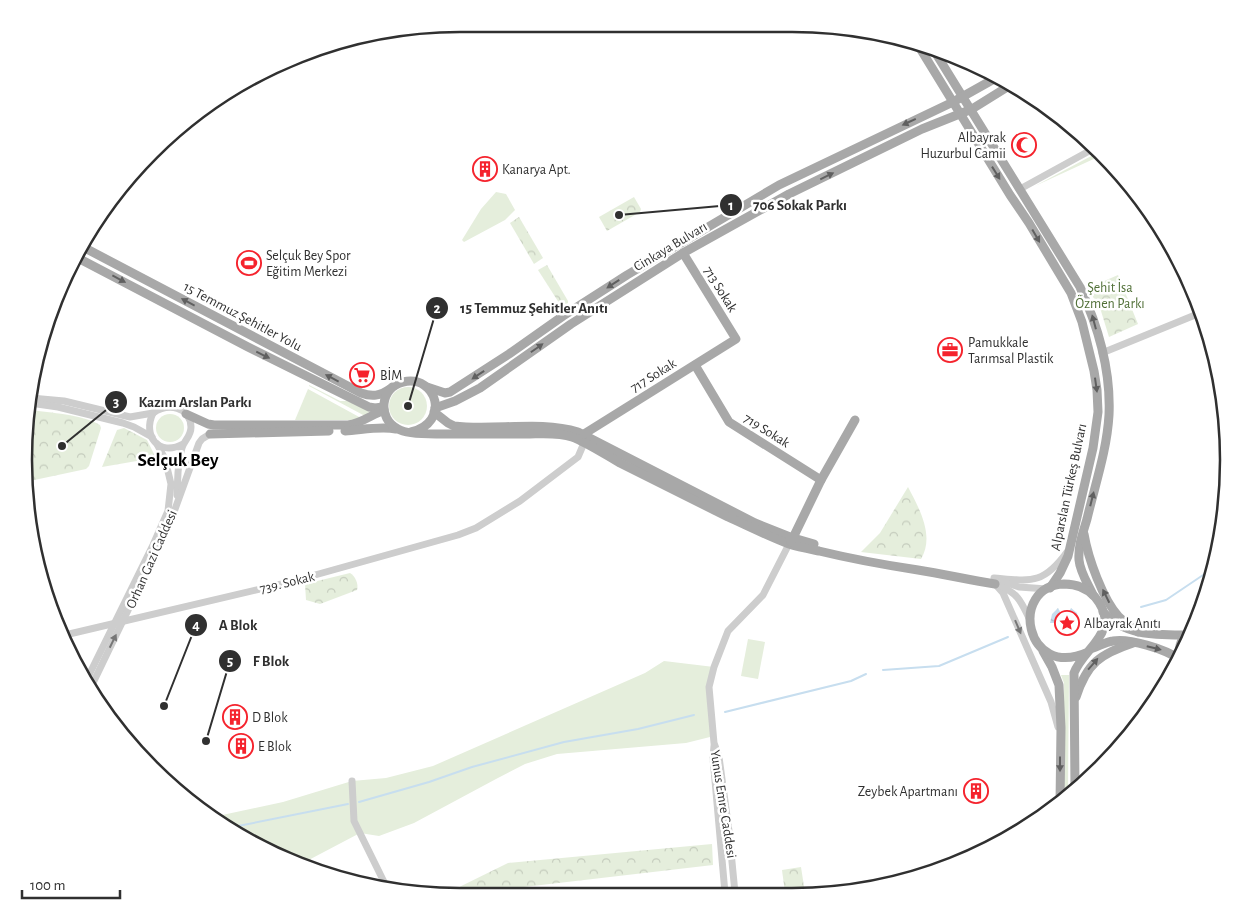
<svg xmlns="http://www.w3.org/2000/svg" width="1252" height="920" viewBox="0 0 1252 920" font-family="'Alegreya Sans',sans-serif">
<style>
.green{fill:#e5eedc}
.park{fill:url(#park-crowns)}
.water{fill:url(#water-waves)}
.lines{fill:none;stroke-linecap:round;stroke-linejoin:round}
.stream{stroke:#c7deef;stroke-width:2}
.minor{stroke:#cdcdcd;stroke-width:7}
.major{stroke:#a8a8a8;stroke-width:9}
.oneway{fill:#606060}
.oneway2{fill:#777}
.labels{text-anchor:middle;stroke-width:5;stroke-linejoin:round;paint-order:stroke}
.poi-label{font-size:14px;fill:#303030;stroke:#fff;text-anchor:start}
.street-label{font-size:14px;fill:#303030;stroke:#fff}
.park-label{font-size:14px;fill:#517038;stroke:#fff}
.district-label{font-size:19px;font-weight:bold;fill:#000;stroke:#fff}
.rim{fill:none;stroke:#303030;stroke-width:2.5}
.leader{fill:none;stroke:#303030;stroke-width:2}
.callout-dot{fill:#303030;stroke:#fff;stroke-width:2}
.mark-label{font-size:15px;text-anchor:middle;font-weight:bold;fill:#fff}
.callout-label{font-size:15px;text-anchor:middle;font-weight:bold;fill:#303030;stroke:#fff;stroke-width:5;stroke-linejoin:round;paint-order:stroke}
</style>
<defs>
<pattern id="park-crowns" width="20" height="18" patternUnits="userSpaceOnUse" patternTransform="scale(1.25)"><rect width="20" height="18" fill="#e5eedc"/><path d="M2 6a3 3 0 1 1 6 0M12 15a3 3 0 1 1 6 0" fill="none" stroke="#c5ccbd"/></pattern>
<pattern id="water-waves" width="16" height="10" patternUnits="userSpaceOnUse" patternTransform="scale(1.25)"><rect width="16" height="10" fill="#c7deef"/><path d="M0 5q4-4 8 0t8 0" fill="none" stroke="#abbfcd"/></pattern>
</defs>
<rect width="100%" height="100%" fill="#fff"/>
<g class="green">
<polygon points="1095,154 1098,157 1035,186"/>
<polygon points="496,192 506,194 515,210 505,220 464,242 462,240 481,209"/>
<polygon points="309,385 340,401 347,401 368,410 369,412 365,416 309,386"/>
<circle cx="408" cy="406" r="19"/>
<polygon points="308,389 361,418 354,420 295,420"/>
<circle cx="170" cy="428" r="14"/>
<polygon points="748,639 765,642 758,679 741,676"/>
<polygon points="664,661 714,667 709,687 714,736 686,743 557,754 525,764 496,779 414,823 379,836 360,833 303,863 242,838 213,817 283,802 352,781 386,778 433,766 645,673"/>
<polygon points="1061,675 1069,675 1068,796 1064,800 1064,683"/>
</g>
<g class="park">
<polygon points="634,197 641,209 640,212 607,231 599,217"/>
<polygon points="519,217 543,258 534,264 510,223"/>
<polygon points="547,265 568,301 568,303 565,306 561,306 538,270"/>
<polygon points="1118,275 1138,324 1109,337 1101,311 1088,288"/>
<path d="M 30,410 C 51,413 81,414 100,425 L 101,428 L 89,466 L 86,469 L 25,482 Z"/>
<polygon points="124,428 147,440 155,456 154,458 102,467 117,430"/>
<path d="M 908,487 C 919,508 935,536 921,559 L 861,552 L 880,533 Z"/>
<path d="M 350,573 C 355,576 359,584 357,590 L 320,604 L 306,600 L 305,584 Z"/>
<polygon points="712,844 713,865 524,887 510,895 443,895 508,863"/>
<polygon points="801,867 805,893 785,893 782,870"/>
</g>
<polygon class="water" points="1058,608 1063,617 1066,617 1071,608 1077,613 1079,622 1070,623 1069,626 1074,632 1066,635 1058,633 1061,627 1059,623 1050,623 1052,614"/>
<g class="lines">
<g class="stream">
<polyline points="1141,607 1166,600 1212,569"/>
<polyline points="883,670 939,666 1008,637"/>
<polyline points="725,712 851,681 866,674"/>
<polyline points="359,802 429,782 472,767 564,742 638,729 694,715"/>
<polyline points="228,828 348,804"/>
</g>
<g class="minor">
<polyline points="1020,189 1091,150"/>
<polyline points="1102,353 1200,313"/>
<polyline points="31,398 64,401 130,417 153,413"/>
<polyline points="30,403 58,407 123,423 134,427 152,437"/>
<path d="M 177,495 C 178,479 177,463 182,448 C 184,440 191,437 191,427 C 190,406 168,403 153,413 C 142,436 159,457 183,444"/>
<path d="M 994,578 C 1031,581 1043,585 1067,552"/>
<polyline points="1001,581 1019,587 1047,589"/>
<polyline points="995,584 1003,593 1051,702 1058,727"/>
<path d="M 998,585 C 1017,593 1020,599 1029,618"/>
<polyline points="65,635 290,582 458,535 476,528 520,501 578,457 584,443"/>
<polyline points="88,677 153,545 168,511 171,484 165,459 157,444"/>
<polyline points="92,685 170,523 199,443 202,439 210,434"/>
<polyline points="714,746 713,758 725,893"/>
<polyline points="352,781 354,821 387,888"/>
<polyline points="735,893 729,831 719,757 714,743 709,687 714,667 728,631 763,595 789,544"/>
</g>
<g class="major">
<polyline points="918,45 1010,195 1029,223 1071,293 1082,322 1094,371 1097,390 1098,412 1093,448 1068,556 1060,573 1050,588"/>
<path d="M 935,52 L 1080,287 C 1098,326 1111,371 1109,415 C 1107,450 1095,485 1087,519 C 1083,533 1078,545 1079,560 C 1080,572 1088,584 1093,595"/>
<path d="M 83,247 L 361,393 C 372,397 380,396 390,389"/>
<polyline points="76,257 248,347 369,407 375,408 383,407"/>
<polyline points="695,365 729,422 821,480"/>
<polyline points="427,387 445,393 450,392 509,354 563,316 627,275 779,185 953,102 994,79"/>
<polyline points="435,408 455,401 480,388 571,324 683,253 789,194 922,129 972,109 1009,86"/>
<path d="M 434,412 L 448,423 L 454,426 C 494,431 540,420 578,432 L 755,523 L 790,537 L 814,544"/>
<path d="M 186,414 L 208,424 L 214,425 L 348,425 C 362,423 371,415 384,410"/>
<path d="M 345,431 C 362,430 380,426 396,429"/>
<path d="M 411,432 C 451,423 437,374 403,382 C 380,387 377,419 398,429 C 406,434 426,434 436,434 C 466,434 496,434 526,434 C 540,434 558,432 572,437 C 586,442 606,455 620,463 C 656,481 692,499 728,517 C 748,526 768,536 789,544 C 798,547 809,549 819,551 C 852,559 885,565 918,570 C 944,574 969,580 995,584"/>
<polyline points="210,434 329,431"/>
<polyline points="584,434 736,339 683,253"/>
<path d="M 1084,534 C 1088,558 1103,600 1119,617 C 1125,623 1132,627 1138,632"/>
<polyline points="791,542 821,480 855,420"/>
<path d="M 1103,612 C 1125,636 1155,635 1186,635"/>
<path d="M 1093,648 C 1099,646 1106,642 1113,641 C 1129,638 1165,649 1179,659"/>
<polyline points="1043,651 1052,667 1059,685 1061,728 1060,804"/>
<path d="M 1180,656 C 1178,645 1182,637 1191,631"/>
<path d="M 1076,697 C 1087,663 1100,654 1133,643"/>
<path d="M 1075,789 L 1074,673 C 1084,647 1123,631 1095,597 C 1087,588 1076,584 1064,584 C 1008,586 1025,681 1088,652"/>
</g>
</g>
<defs><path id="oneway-solid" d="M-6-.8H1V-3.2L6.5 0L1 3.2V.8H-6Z" transform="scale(1.25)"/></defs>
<g class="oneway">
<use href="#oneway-solid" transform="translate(909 122) rotate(155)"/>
<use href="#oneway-solid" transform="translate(996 173) rotate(58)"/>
<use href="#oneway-solid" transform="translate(827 176) rotate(-26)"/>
<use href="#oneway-solid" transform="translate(1036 236) rotate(60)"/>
<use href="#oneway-solid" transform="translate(119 279) rotate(28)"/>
<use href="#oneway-solid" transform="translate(613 284) rotate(147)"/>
<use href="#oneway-solid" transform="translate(188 302) rotate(-152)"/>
<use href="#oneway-solid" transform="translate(1094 322) rotate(-105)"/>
<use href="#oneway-solid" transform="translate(537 348) rotate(-35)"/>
<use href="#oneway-solid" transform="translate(263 355) rotate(26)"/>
<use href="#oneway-solid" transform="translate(478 375) rotate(146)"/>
<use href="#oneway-solid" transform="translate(332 378) rotate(-152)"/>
<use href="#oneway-solid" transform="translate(1096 385) rotate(82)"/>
<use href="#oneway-solid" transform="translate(1092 499) rotate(-76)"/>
<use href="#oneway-solid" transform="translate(1106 596) rotate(-116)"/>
<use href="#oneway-solid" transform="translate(1154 648) rotate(14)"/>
<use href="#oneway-solid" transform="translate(1093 664) rotate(-49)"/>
<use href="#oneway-solid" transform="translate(1060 764) rotate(90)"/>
</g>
<g class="oneway2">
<use href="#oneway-solid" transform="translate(1018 627) rotate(67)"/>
<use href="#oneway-solid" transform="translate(113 641) rotate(-64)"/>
</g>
<defs>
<symbol id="mosque-ring" viewBox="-11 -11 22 22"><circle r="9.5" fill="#fff" stroke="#f5232d" stroke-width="1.5"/><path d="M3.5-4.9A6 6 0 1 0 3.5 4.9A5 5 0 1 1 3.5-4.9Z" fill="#f5232d"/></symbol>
<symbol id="building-ring" viewBox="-11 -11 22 22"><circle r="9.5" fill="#fff" stroke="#f5232d" stroke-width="1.5"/><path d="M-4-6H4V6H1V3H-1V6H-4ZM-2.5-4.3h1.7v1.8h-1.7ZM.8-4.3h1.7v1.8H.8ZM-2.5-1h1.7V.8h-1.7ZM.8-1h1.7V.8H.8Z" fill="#f5232d"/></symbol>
<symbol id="stadium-ring" viewBox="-11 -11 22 22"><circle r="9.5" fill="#fff" stroke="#f5232d" stroke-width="1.5"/><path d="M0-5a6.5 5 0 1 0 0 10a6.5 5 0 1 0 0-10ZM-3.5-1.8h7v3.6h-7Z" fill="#f5232d"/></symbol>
<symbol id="office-ring" viewBox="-11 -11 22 22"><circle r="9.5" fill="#fff" stroke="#f5232d" stroke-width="1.5"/><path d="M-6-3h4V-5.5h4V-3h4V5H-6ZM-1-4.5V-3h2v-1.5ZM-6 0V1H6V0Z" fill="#f5232d"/></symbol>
<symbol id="supermarket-ring" viewBox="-11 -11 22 22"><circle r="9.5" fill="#fff" stroke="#f5232d" stroke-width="1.5"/><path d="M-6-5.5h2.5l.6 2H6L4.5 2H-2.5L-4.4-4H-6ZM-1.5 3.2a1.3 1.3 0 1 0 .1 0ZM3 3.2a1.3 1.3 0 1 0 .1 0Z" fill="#f5232d"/></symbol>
<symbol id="sight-ring" viewBox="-11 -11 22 22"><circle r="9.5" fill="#fff" stroke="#f5232d" stroke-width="1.5"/><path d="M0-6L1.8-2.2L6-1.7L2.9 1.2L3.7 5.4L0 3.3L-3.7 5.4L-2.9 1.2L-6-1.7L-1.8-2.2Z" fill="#f5232d"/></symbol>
</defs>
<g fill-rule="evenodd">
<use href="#mosque-ring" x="1010" y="131" width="28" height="28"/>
<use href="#building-ring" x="471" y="155" width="28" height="28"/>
<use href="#stadium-ring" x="235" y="249" width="28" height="28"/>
<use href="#office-ring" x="936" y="336" width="28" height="28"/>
<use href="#supermarket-ring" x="348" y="361" width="28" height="28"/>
<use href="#sight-ring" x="1053" y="609" width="28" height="28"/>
<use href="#building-ring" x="221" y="703" width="28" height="28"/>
<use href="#building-ring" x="227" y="732" width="28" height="28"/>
<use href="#building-ring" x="962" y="777" width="28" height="28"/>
</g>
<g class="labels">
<g class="poi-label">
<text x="1006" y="142" text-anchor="end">Albayrak<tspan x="1006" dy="16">Huzurbul Camii</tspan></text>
<text x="502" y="174">Kanarya Apt.</text>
<text x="266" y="260">Selçuk Bey Spor<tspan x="266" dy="16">Eğitim Merkezi</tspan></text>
<text x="968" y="347">Pamukkale<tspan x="968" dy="16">Tarımsal Plastik</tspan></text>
<text x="380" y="380">BİM</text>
<text x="1084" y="628">Albayrak Anıtı</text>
<text x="252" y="722">D Blok</text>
<text x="258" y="751">E Blok</text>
<text x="958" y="796" text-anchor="end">Zeybek Apartmanı</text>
</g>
<g class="street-label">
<text transform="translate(670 246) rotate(-31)" y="5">Cinkaya Bulvarı</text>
<text transform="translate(721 289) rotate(58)" y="5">713 Sokak</text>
<text transform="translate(243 316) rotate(28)" y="5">15 Temmuz Şehitler Yolu</text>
<text transform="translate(653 375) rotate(-32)" y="5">717 Sokak</text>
<text transform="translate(767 430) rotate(32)" y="5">719 Sokak</text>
<text transform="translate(1068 487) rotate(-78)" y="5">Alparslan Türkeş Bulvarı</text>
<text transform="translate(151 559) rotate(-66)" y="5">Orhan Gazi Caddesi</text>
<text transform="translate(287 582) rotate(-14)" y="5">739. Sokak</text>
<text transform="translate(724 804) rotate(81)" y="5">Yunus Emre Caddesi</text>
</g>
<g class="park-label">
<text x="1110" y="292">Şehit İsa<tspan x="1110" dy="16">Özmen Parkı</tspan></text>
</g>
<g class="district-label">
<text x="178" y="466">Selçuk Bey</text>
</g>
</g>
<path d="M0 0H1252V920H0ZM460 32H792A428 428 0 0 1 1220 460V460A428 428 0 0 1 792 888H460A428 428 0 0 1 32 460V460A428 428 0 0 1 460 32Z" fill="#fff" fill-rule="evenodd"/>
<path class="rim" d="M460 32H792A428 428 0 0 1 1220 460V460A428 428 0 0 1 792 888H460A428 428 0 0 1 32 460V460A428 428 0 0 1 460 32Z"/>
<path class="leader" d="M619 215L731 205M408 406L437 308M62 446L116 402M164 706L196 625M206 741L230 661"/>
<g class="callout-dot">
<circle cx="619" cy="215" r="5"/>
<circle cx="408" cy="406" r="5"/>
<circle cx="62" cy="446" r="5"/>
<circle cx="164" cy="706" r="5"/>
<circle cx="206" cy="741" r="5"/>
<circle cx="731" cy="205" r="12"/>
<circle cx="437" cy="308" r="12"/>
<circle cx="116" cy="402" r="12"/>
<circle cx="196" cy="625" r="12"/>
<circle cx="230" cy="661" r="12"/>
</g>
<g class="mark-label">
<text x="731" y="210">1</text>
<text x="437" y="313">2</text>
<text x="116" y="407">3</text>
<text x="196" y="630">4</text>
<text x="230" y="666">5</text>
</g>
<g class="callout-label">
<text x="800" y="210">706 Sokak Parkı</text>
<text x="534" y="313">15 Temmuz Şehitler Anıtı</text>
<text x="195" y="407">Kazım Arslan Parkı</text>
<text x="238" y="630">A Blok</text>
<text x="271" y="666">F Blok</text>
</g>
<path d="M22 890v8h98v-8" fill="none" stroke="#303030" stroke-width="2.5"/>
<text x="30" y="890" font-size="15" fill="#303030" stroke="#ffffff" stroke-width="4" paint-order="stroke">100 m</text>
</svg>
